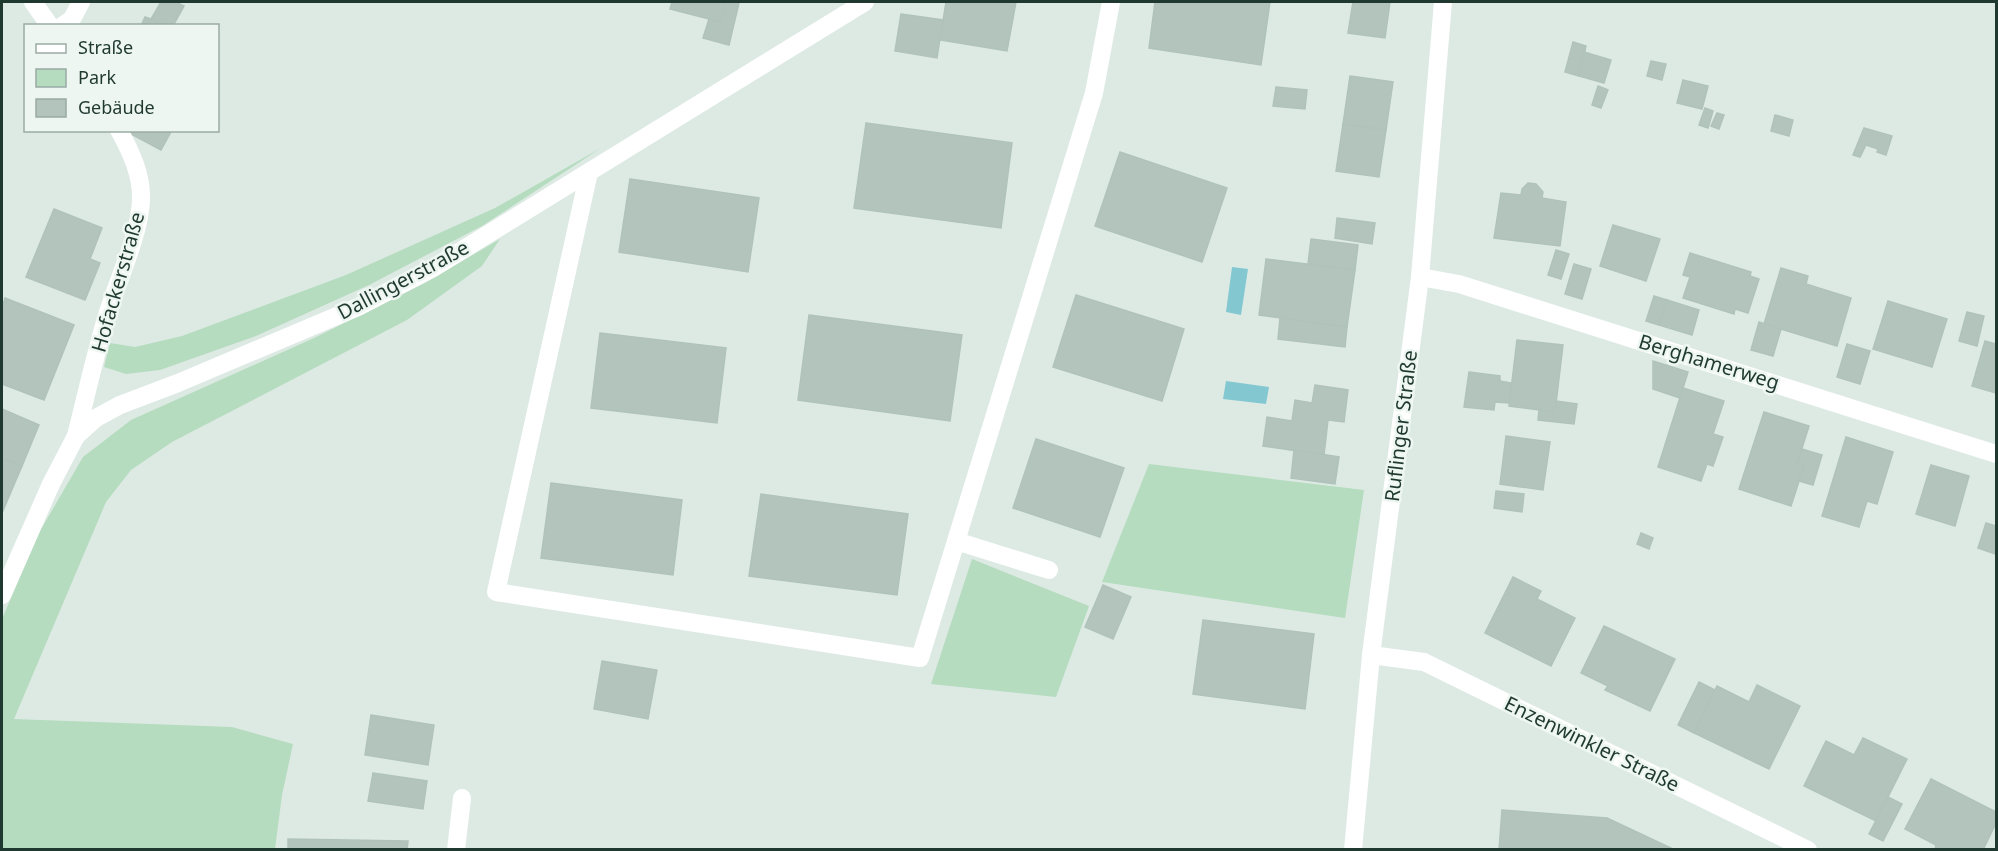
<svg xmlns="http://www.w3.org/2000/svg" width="1998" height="851" viewBox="0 0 1998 851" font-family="'Noto Sans',sans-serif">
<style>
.green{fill:#b5dcbe}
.water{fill:#83c8d1}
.building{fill:#b3c4bd;stroke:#b0c3ba;stroke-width:1.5}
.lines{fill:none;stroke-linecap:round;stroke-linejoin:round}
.service{stroke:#fff;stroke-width:18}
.minor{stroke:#fff;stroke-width:18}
.tertiary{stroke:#fff;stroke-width:18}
.labels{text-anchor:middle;stroke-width:5;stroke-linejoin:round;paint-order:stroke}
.street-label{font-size:20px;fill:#1f3931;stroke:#eef6f2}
</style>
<rect width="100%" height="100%" fill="#ddeae4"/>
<g class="green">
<polygon points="601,148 482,226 369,285 256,336 160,370 126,374 104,367 110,343 135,347 182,336 346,275 495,208"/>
<polygon points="500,239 482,266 407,320 172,442 131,470 106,502 14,719 232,727 293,744 282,795 275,849 2,850 2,619 40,531 83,457 131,420 314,338 425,283"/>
<polygon points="1149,464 1364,490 1345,618 1102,582"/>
<polygon points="972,559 1089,606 1056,697 931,684"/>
</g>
<g class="water">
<polygon points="1232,267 1248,269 1241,315 1226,312"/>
<polygon points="1226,381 1269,387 1266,404 1223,399"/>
</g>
<g class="building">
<polygon points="161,2 176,2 184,6 173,26 162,26 151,19"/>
<polygon points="672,2 726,2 721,22 670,9"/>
<polygon points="726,2 739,3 729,45 703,38 709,19 721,22"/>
<polygon points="946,2 1016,2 1007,51 940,40"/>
<polygon points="1155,2 1270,2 1261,65 1149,48"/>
<polygon points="1353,2 1390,2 1385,38 1348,33"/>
<polygon points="901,14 943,20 937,58 895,51"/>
<polygon points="145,17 151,19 162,26 141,26"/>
<polygon points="1573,42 1586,46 1579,76 1565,72"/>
<polygon points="1584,52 1611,60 1604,83 1579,76"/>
<polygon points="1651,61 1666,64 1662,80 1647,76"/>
<polygon points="1350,76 1393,82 1386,130 1343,124"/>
<polygon points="1683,80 1708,86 1702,109 1677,103"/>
<polygon points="1598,86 1608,90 1601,108 1592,105"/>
<polygon points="1276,87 1307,90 1305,109 1273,106"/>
<polygon points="1705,108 1713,111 1708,128 1699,125"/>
<polygon points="1717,113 1724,115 1719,129 1711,126"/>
<polygon points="1775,115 1793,120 1789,136 1771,131"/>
<polygon points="866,123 1012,143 1001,228 854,208"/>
<polygon points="1343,124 1386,130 1379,177 1336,171"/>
<polygon points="1864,128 1892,136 1886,155 1877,152 1878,149 1866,145 1860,157 1853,155"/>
<polygon points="130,130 172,130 161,150 131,134"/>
<polygon points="1120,152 1227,188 1202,262 1095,226"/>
<polygon points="630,179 759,198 748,272 619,252"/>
<polygon points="1528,183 1536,184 1543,192 1542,198 1566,202 1560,246 1494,238 1501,193 1521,195 1522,189"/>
<polygon points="54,209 102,228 90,259 100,263 85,300 26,277"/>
<polygon points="1337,218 1375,223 1372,244 1335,238"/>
<polygon points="1613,225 1660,239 1646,281 1600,266"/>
<polygon points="1311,239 1358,245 1355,270 1308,264"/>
<polygon points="1556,250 1569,254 1561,279 1548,275"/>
<polygon points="1690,253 1751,272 1750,276 1759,279 1748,313 1735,309 1734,314 1683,298 1690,277 1683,275"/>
<polygon points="1266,259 1355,270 1347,327 1259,315"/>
<polygon points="1574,264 1591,269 1582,299 1565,294"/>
<polygon points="1781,268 1808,276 1806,284 1851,298 1837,346 1764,324"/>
<polygon points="1076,295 1184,329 1162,401 1053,367"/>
<polygon points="1654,296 1667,300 1659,325 1646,321"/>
<polygon points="5,298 74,325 44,400 2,384 2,308"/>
<polygon points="1667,300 1699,310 1692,335 1659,325"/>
<polygon points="1888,301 1947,319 1932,367 1873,349"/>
<polygon points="1967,312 1984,316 1977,346 1959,341"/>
<polygon points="809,315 962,335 950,421 798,400"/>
<polygon points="1280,318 1347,327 1345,347 1278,339"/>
<polygon points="1759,322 1781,329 1773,356 1751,350"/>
<polygon points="600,333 726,348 717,423 591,408"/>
<polygon points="1517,340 1563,345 1555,412 1509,406"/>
<polygon points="1985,341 1996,344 1996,393 1972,386"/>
<polygon points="1847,344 1870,351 1860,384 1837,377"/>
<polygon points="1653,361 1688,372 1680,398 1653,389"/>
<polygon points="1469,372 1500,376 1500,381 1511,383 1509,403 1495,402 1494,410 1464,407"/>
<polygon points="1315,385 1348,390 1344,422 1328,420 1324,455 1263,446 1267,417 1292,421 1295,400 1312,403"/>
<polygon points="1683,388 1724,401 1713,434 1723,437 1713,466 1707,464 1701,481 1658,467"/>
<polygon points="1556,401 1577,404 1574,424 1538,420 1539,410 1555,412"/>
<polygon points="2,409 39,425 22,466 2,458"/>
<polygon points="1764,412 1809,426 1797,464 1804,466 1791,506 1739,489"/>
<polygon points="1506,436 1550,442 1543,490 1500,484"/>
<polygon points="1846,437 1893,452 1877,504 1867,501 1859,527 1822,516"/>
<polygon points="1036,439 1124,468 1100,537 1013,508"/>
<polygon points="1802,449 1822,455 1813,485 1799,481 1804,466 1797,464"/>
<polygon points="1294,450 1339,457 1335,484 1291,478"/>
<polygon points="2,458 22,466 2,513"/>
<polygon points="1931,465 1969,476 1955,526 1916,514"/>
<polygon points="551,483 682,500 673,575 541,558"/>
<polygon points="1496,491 1524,494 1522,512 1494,508"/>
<polygon points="761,494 908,514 897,595 749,576"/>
<polygon points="1986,523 1996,526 1995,554 1978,548"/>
<polygon points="1641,533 1653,538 1649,549 1637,544"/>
<polygon points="1513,577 1541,591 1537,599 1575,618 1551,666 1485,633"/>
<polygon points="1103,585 1131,597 1113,639 1085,627"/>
<polygon points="1203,620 1314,634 1305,709 1193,694"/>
<polygon points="1604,626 1675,659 1650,711 1605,690 1608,686 1581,673"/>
<polygon points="602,661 657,670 648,719 594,709"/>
<polygon points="1699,682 1715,690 1694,733 1678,725"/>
<polygon points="1757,685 1800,706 1769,769 1694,733 1717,686 1749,702"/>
<polygon points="371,715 434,725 428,765 365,755"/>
<polygon points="1863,738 1907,759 1876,821 1804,786 1826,741 1854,755"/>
<polygon points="373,773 427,781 423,809 368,801"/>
<polygon points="1931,779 1996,812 1996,823 1983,850 1935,850 1936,845 1905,829"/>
<polygon points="1888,797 1902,804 1883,841 1869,834"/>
<polygon points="1502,810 1607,818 1675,850 1499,850"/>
<polygon points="288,839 408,841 407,850 288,850"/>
</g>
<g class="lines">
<polyline class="service" points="456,850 462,798"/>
<g class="minor">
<polyline points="33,2 50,26"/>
<polyline points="62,26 72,19 81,2"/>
<polyline points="589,172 496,592 920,658 1094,93 1111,2"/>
<polyline points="1420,277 1459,284 1996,454"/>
<path d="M 76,436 C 86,396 95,355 107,315 C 117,282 140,234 141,200 C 142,175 131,152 119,130"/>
<polyline points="956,541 1049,570"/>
<polyline points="2,595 51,484 76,436 96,418 120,405 178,383 358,307 433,268 865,2"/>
<polyline points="1371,655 1424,662 1808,850"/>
</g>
<polyline class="tertiary" points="1353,850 1371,655 1420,277 1443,2"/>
</g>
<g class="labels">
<g class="street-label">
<text transform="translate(403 280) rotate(-28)" y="7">Dallingerstraße</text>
<text transform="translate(118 282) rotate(-74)" y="7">Hofackerstraße</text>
<text transform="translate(1709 362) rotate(17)" y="7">Berghamerweg</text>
<text transform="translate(1401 426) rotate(-83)" y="7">Ruflinger Straße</text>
<text transform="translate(1592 744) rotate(26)" y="7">Enzenwinkler Straße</text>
</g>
</g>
<rect width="1998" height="851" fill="none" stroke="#1f3931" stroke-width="6"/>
<rect x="24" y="24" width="195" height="108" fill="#eef6f2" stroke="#9baaa5" stroke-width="1.5"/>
<rect x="36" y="44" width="30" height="9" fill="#ffffff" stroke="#9baaa5" stroke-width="1.5"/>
<text x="78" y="54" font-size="18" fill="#1f3931">Straße</text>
<rect x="36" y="69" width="30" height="18" fill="#b5dcbe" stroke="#9baaa5" stroke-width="1.5"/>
<text x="78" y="84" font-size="18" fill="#1f3931">Park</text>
<rect x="36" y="99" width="30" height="18" fill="#b3c4bd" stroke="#9baaa5" stroke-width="1.5"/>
<text x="78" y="114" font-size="18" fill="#1f3931">Gebäude</text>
</svg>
